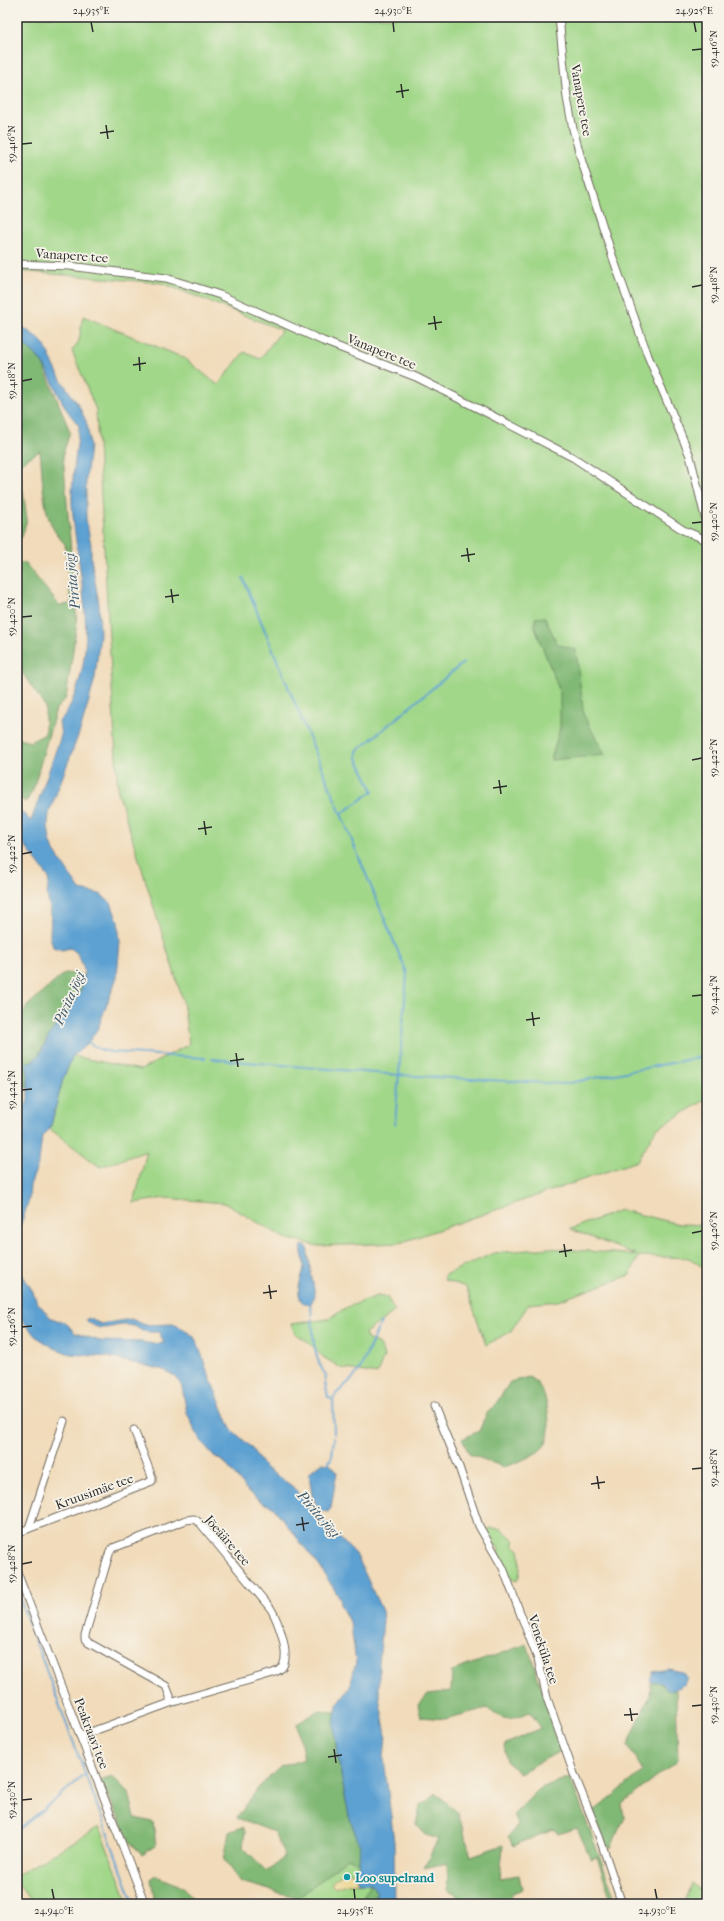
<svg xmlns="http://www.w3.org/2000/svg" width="724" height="1921" viewBox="0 0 724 1921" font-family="'IM FELL French Canon',serif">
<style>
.green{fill:#a1d789;stroke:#66815a}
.forest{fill:#80b875;stroke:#567250}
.sand{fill:#eeda9e;stroke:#8c8264}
.water{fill:#5da1d2;stroke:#44667e}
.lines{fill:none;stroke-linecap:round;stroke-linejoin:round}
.stream{stroke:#5da1d2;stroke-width:2}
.minor-casing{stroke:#70695d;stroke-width:9}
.minor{stroke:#fff;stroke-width:7}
.ticks{fill:none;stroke:#2b2b2b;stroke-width:1.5}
.culture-dot{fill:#0f9aa8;stroke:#f7f3e8;stroke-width:1.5}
.labels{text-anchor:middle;stroke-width:3.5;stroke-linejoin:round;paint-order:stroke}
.street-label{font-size:13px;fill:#2b2b2b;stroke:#f7f3e8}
.culture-label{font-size:13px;font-weight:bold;fill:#0d838f;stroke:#f7f3e8;text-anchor:start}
.water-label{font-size:14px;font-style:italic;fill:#3f5a6e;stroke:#f7f3e8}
.neatline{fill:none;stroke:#2b2b2b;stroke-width:1.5}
.ticks-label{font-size:10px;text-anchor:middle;fill:#2b2b2b}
</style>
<rect width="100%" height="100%" fill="#f7f3e8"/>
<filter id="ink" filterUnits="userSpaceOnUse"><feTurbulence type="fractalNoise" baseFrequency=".025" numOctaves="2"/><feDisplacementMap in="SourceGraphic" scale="8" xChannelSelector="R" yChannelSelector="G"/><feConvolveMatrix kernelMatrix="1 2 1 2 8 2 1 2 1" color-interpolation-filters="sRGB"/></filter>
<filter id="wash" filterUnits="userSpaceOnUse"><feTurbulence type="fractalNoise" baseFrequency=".012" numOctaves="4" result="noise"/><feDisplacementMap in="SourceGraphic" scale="16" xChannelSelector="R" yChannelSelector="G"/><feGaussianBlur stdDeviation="0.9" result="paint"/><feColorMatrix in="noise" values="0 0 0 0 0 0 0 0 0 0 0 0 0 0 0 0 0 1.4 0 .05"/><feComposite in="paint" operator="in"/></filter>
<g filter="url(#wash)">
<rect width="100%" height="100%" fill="#f1dbba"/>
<g class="green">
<polygon points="17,17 707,17 707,1099 656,1129 637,1161 400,1243 318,1246 285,1238 224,1203 165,1198 134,1203 147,1151 100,1167 50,1129 63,1079 73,1056 141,1070 189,1044 183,1001 118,792 96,410 72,351 79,341 83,316 184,358 218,385 244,352 260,359 282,330 162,283 17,271"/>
<polygon points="621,1210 679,1224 707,1225 707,1270 689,1258 639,1256 630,1275 558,1301 529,1304 510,1332 486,1345 466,1287 444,1280 444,1275 494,1253 549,1248 637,1255 570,1229"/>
<polygon points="377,1296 387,1297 395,1311 365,1333 367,1339 380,1344 384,1356 377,1374 341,1368 323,1357 307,1341 295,1334 291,1324 329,1319 345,1308"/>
<path d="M 491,1528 L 502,1529 L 515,1541 L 513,1545 L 519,1550 C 521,1557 521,1574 517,1581 L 511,1579 L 499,1554 L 498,1546 L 493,1545 L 485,1531 Z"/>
<polygon points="99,1827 129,1904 34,1904 17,1882 17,1875"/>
<polygon points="348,1858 359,1864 355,1873 345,1872 335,1888 346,1884 371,1883 359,1904 301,1904 298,1898"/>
<polygon points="691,1883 703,1892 701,1900 697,1904 668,1904 672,1901 685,1902"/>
</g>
<g class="forest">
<path d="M 17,342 L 29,347 L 43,364 L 70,432 L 63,454 L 77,623 L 66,698 L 56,709 L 33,790 L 26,802 L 17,797 L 17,738 L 30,742 L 45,734 L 45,706 L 23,674 L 17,648 L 18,564 L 25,563 L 59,605 L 71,604 L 65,544 C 40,521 44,482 40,451 L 19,464 L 27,519 L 22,537 L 17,539 Z"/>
<polygon points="545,617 557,644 576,650 584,716 605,755 551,760 560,728 560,692 535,628 535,618"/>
<polygon points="65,973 84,975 81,989 72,1006 50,1034 38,1056 32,1061 28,1072 28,1087 17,1089 17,1025 28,1005"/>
<path d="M 529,1377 C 533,1380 538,1383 540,1387 C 548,1398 553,1434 545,1445 C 538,1455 516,1463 504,1467 L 469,1454 L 462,1439 L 479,1431 L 487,1413 L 495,1405 L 510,1382 Z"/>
<path d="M 527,1644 L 562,1750 L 520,1773 L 507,1762 L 504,1745 L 541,1728 L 530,1712 C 508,1720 506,1723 487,1708 L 445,1719 L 421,1717 L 418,1706 L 428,1694 L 451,1691 L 452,1671 Z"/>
<polygon points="651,1681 662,1683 667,1690 676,1690 678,1760 622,1804 624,1817 611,1848 606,1846 592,1813 643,1771 628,1745 650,1695"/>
<polygon points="317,1711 336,1712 334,1723 337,1754 349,1816 360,1846 359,1864 348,1858 298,1898 241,1882 224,1859 229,1832 242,1827 245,1831 243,1847 266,1871 285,1857 274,1832 237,1818 259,1787 280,1767 304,1759 297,1724"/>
<polygon points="112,1776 129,1793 135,1818 153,1822 156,1846 142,1855 131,1843 100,1780"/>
<polygon points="570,1777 617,1904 604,1904 611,1900 597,1857 591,1859 577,1828 558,1834 554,1829 513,1846 508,1837 518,1824 514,1814 540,1788"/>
<polygon points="436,1793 458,1813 471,1856 503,1845 500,1878 519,1875 522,1889 511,1894 514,1904 461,1904 458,1897 448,1890 447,1863 424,1868 438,1839 426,1835 416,1824 420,1807"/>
<path d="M 156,1876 C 168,1881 193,1887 193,1904 L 155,1904 L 151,1879 Z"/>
<polygon points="371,1883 377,1893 371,1904 359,1904"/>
</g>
<polygon class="sand" points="345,1872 355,1873 358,1883 346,1884 335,1888 332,1885 332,1881"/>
<g class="water">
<path d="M 17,323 L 38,338 L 44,344 L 60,378 L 79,406 L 86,421 L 88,429 L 90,447 L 86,479 L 86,519 L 91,545 L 91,558 L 99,604 L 100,634 L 95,678 L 90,697 L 81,728 L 49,813 L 48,826 L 50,840 L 54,851 L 80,890 L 100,894 L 111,903 L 118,921 L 120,942 L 117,977 L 98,1028 L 88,1043 L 73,1056 L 63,1079 L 50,1129 L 42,1136 L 39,1162 L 30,1185 L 29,1200 L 19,1230 L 17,1245 L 17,1125 L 28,1100 L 28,1073 L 26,1065 L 28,1062 C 40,1061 44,1043 50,1034 C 63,1015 94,988 81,961 C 78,954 77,952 70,948 L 62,950 L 53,947 L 50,936 L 51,913 L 47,895 L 49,878 L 17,835 L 17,807 L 31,821 L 61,736 L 59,721 C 66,715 69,708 73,699 C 100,636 76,568 72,504 C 71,480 77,450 79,426 C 74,419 68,413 64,405 C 50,381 45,353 17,342 Z"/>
<path d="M 302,1245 L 307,1247 L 315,1296 L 310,1305 L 304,1304 C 292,1291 304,1278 304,1264 C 304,1257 300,1251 302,1245 Z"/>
<path d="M 17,1255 L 19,1269 L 25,1279 L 32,1290 L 37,1302 L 51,1318 L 66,1323 L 75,1333 L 100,1341 L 142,1342 L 154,1344 L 164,1343 L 159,1332 C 154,1332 146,1333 141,1330 C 138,1329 136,1326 133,1326 C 114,1321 104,1337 86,1320 L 88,1318 L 101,1324 L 131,1319 L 145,1325 L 173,1324 L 184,1329 L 194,1337 L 199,1346 L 206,1368 L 231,1429 L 250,1446 L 264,1467 L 292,1486 L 312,1509 L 315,1510 L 318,1508 L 312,1495 L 309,1474 L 314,1468 L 322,1463 L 330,1464 L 337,1472 L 331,1508 L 328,1512 L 322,1511 L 319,1513 L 326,1524 L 357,1556 L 382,1611 L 383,1622 L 379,1664 L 379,1697 L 386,1735 L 384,1759 L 394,1842 L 395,1904 L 371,1904 L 377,1893 L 371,1883 L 358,1883 L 355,1873 L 359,1864 L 360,1846 L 349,1816 L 337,1754 L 334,1723 L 337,1705 L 350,1686 L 356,1662 L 351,1626 L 339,1602 L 341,1600 L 320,1567 L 273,1507 L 263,1503 L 248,1491 L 224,1462 L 214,1456 L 200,1440 L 187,1413 L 182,1387 L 176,1377 L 164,1370 L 108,1357 L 70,1354 L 54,1348 L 35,1336 L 17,1313 Z"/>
<polygon points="668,1669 683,1672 687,1677 684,1685 671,1691 667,1690 662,1683 651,1681 650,1679 653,1672"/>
</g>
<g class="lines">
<g class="stream">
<polyline points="243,578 407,973 395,1124"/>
<polyline points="341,814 373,791 357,758 357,751 463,663"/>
<polyline points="87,1042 101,1050 111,1052 205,1058"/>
<polyline points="212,1059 399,1075 564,1084 707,1056"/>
<polyline points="310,1305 312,1315"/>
<path d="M 312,1319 C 313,1337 314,1360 326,1375 L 325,1383 L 328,1397 L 333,1400"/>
<polyline points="334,1434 333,1400 335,1395 355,1376 362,1365 381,1322"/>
<polyline points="328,1464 332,1456 334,1438"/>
<polyline points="17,1592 134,1904"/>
<polyline points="17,1831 86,1774"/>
</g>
</g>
</g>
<g filter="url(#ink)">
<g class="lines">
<defs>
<g id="minor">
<polyline points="559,17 567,98 573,129 582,162 613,258 648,356 690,456 707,525"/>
<polyline points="17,264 69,266 166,278 220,295 323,341 416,377 491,415 574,458 683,530 704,539 707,533"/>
<polyline points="434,1406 459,1467 479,1526 503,1568 527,1631 538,1659 547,1698 574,1774 598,1833 622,1904"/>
<polyline points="29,1528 64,1421"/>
<polyline points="17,1533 152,1481 152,1477 134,1430"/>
<polyline points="17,1572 145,1904"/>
<path d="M 80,1736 L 170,1703 L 273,1673 C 277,1671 281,1670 283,1666 C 290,1653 278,1621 271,1609 L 200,1523 L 194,1519 L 186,1520 L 113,1548 L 110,1551 L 85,1635 L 85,1639 L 89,1643 L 166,1686 L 170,1696 L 170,1703"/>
</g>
</defs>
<use href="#minor" class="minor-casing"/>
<use href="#minor" class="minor"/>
</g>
</g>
<path class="ticks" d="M 91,22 L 93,32M 393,22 L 394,32M 694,22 L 696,32M 692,50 L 702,49M 401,84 L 403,98M 396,92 L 409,90M 106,125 L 108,139M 100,133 L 114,131M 22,144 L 32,143M 692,287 L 702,285M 434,316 L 436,330M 428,324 L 442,322M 139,357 L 140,371M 133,365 L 146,363M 22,381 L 32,379M 692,523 L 702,522M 467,548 L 469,562M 461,556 L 475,554M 171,589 L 173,603M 165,597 L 179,595M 22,617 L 32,616M 692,760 L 702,758M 499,780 L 501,794M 493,788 L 507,786M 204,821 L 206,835M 198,829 L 212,827M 22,854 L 32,852M 692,996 L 702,995M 532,1012 L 534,1026M 526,1020 L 540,1018M 236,1053 L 238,1067M 230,1061 L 244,1059M 22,1090 L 32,1089M 692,1233 L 702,1231M 564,1244 L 566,1257M 559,1252 L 572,1250M 269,1285 L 271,1299M 263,1293 L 277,1291M 22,1327 L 32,1326M 692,1469 L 702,1468M 597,1476 L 599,1489M 591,1484 L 605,1482M 302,1517 L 304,1531M 296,1525 L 309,1523M 22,1564 L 32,1562M 692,1706 L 702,1705M 630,1708 L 632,1721M 624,1715 L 638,1714M 334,1749 L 336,1763M 328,1757 L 342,1755M 22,1800 L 32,1799M 52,1889 L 54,1899M 354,1889 L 355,1899M 655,1889 L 657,1899"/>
<circle class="culture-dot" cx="347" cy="1877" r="4"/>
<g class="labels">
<g class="street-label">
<text transform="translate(582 100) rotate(80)" y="5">Vanapere tee</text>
<text transform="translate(72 255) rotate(4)" y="5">Vanapere tee</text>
<text transform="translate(382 351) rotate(22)" y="5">Vanapere tee</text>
<text transform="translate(94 1491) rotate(-20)" y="5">Kruusimäe tee</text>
<text transform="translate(228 1540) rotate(49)" y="5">Jõeääre tee</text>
<text transform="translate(544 1649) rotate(72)" y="5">Veneküla tee</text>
<text transform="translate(92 1733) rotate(69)" y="5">Peakraavi tee</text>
</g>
<g class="culture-label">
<text x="355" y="1882">Loo supelrand</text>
</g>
<g class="water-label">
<text transform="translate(72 581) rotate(-96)" y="5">Pirita jõgi</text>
<text transform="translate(69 998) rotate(-66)" y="5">Pirita jõgi</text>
<text transform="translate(319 1514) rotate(49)" y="5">Pirita jõgi</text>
</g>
</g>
<rect width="724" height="1921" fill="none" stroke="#f7f3e8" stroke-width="44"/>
<rect x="22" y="22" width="680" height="1877" class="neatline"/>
<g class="ticks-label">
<text x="91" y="14">24.935°E</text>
<text x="393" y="14">24.930°E</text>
<text x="694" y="14">24.925°E</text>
<text transform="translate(713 49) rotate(-90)" y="4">59.416°N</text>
<text transform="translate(11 144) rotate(-90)" y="4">59.416°N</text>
<text transform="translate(713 285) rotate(-90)" y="4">59.418°N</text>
<text transform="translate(11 381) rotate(-90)" y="4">59.418°N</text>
<text transform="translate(713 522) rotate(-90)" y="4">59.420°N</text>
<text transform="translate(11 617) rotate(-90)" y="4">59.420°N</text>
<text transform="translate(713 758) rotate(-90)" y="4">59.422°N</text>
<text transform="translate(11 854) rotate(-90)" y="4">59.422°N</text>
<text transform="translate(713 995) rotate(-90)" y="4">59.424°N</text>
<text transform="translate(11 1090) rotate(-90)" y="4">59.424°N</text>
<text transform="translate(713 1231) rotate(-90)" y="4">59.426°N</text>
<text transform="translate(11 1327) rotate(-90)" y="4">59.426°N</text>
<text transform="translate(713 1468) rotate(-90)" y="4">59.428°N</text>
<text transform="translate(11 1564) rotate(-90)" y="4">59.428°N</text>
<text transform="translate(713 1705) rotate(-90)" y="4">59.430°N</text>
<text transform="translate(11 1800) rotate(-90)" y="4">59.430°N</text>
<text x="54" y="1914">24.940°E</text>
<text x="355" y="1914">24.935°E</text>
<text x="657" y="1914">24.930°E</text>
</g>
</svg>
